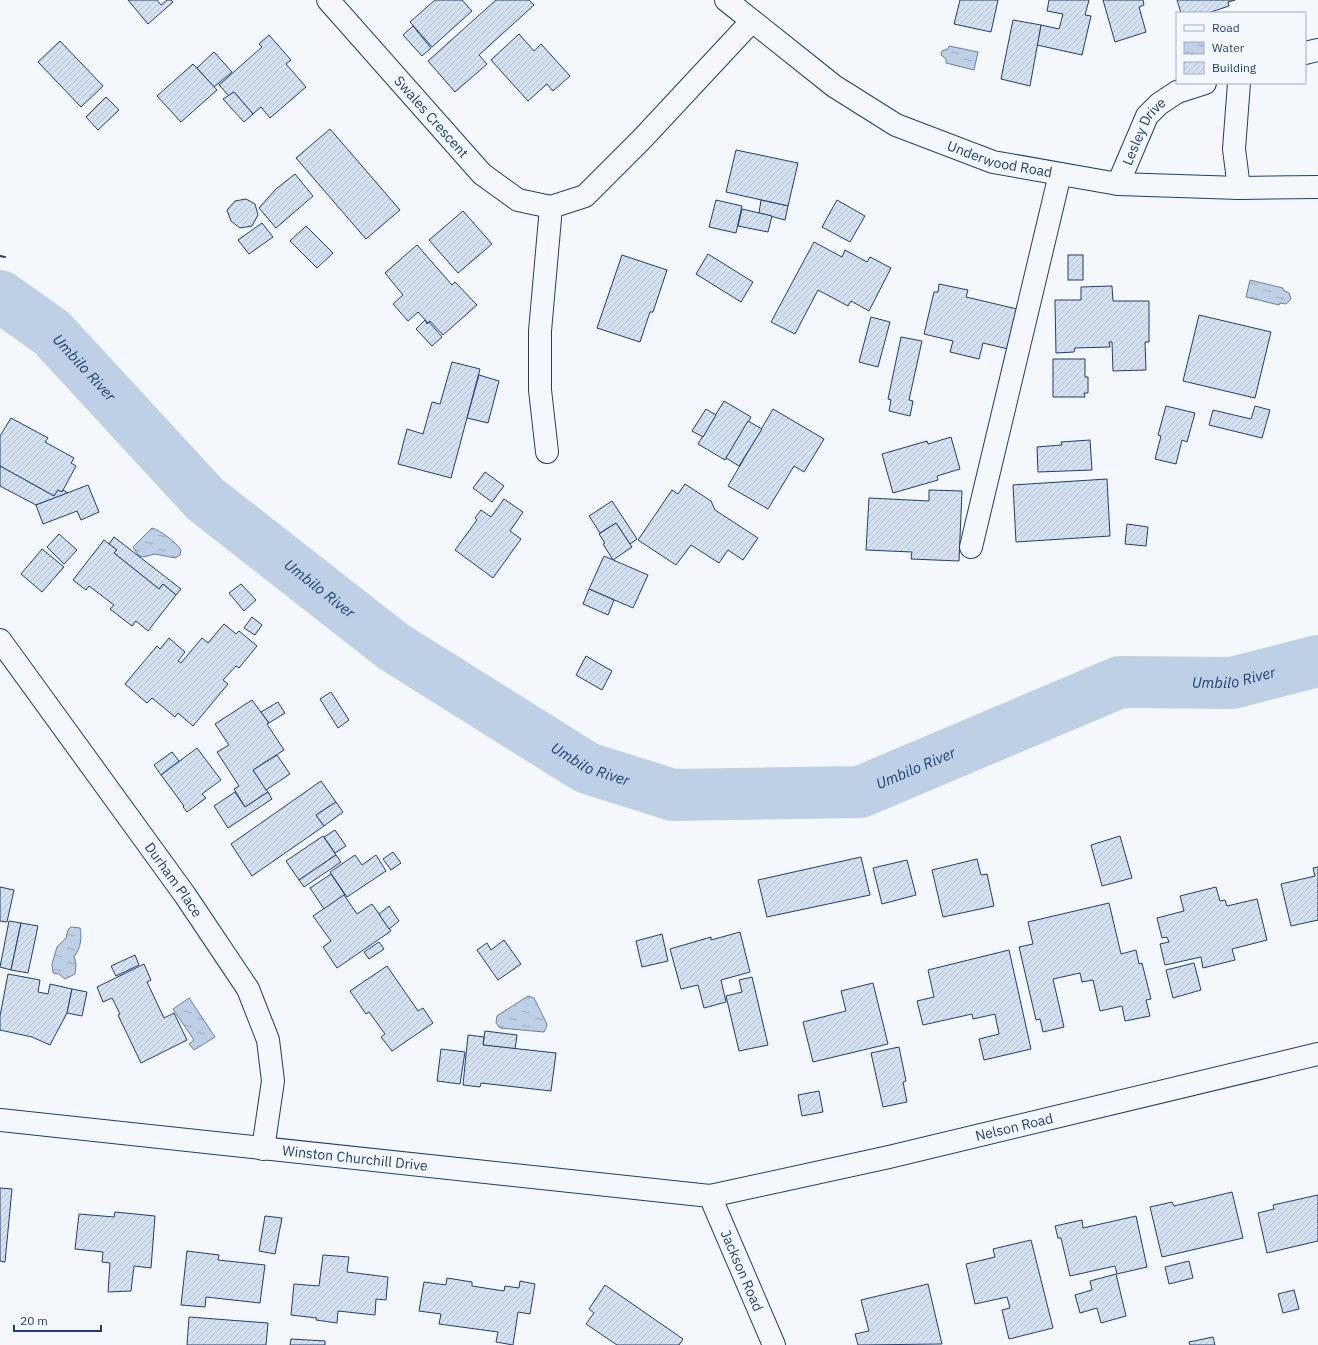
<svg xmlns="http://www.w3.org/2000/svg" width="1318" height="1345" viewBox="0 0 1318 1345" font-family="'IBM Plex Sans',sans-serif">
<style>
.water{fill:url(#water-ripples);stroke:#687fa3}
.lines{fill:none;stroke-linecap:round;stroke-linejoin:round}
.river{stroke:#bed0e5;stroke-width:52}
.building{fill:url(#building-hatch);stroke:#1d3f73}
.street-casing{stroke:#1d3f73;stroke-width:24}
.street{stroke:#f4f7fb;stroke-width:22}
.wall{stroke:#1d3f73;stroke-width:2}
.labels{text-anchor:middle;stroke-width:3;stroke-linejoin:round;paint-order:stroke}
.street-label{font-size:14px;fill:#1d3f73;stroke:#f4f7fb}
.water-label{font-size:15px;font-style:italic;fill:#1d3f73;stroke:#f4f7fb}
</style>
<defs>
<pattern id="water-ripples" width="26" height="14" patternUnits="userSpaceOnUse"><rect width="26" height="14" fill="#bed0e5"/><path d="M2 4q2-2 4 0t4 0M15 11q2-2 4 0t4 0" fill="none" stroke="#9aaabe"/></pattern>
<pattern id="building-hatch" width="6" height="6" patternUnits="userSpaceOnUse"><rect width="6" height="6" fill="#d5e0f0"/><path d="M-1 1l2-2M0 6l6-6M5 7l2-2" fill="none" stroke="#b6c1d1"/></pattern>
</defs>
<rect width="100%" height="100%" fill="#f4f7fb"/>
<g class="water">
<polygon points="949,46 978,52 974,70 946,63 946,59 941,55 942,51 948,49"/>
<polygon points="1250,280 1283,288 1283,290 1289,293 1291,299 1286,304 1280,303 1279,305 1246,297"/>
<path d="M 152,528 C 160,530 177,543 181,550 L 180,555 L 175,558 L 155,554 L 144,557 L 139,556 L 133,547 Z"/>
<path d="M 71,927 L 80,928 C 82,937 81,949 74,956 L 76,965 L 75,974 L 65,979 L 59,974 L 53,973 L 52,964 L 57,947 L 66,938 L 68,930 Z"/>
<polygon points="528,996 534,998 546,1022 547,1026 544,1032 500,1028 496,1023 497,1016"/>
<polygon points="189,998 215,1037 194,1050 189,1044 194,1040 173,1009"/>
</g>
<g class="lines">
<path class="river" id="s1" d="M 0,296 L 52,333 L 205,499 L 394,647 L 587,768 L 673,795 L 860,792 L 1120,682 L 1232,683 L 1318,661"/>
</g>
<g class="building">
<polygon points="128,0 157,0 161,5 167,0 171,0 173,2 148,24"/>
<polygon points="435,0 462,0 472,11 432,47 410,22"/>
<polygon points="496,0 529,0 534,5 479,55 487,64 455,92 428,61"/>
<polygon points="960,0 998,0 991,32 954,24"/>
<polygon points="1049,0 1089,0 1085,15 1091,16 1082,55 1037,45 1041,25 1059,29 1063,14 1047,11"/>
<polygon points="1103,0 1143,0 1144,5 1139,7 1146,32 1115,42"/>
<polygon points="1177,0 1235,0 1228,2 1229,6 1208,13 1181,13"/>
<polygon points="1013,20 1041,25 1030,86 1001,79"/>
<polygon points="413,26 431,48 422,56 403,35"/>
<polygon points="519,34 534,51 541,44 570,76 553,91 547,84 528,101 491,60"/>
<polygon points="269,35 291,60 286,64 306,87 270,118 261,107 253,114 234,92 229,96 219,85 262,47 259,44"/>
<polygon points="60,41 103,86 81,107 38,62"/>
<polygon points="214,52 232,72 214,87 197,68"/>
<polygon points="193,64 217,90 181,122 157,96"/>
<polygon points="234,92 253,114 244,122 223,99"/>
<polygon points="106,97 119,110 98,130 86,117"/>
<polygon points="330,129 400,210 366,239 296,158"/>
<polygon points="736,150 798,163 788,206 726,192"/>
<polygon points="295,174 313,196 276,228 259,208 276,189"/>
<polygon points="246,199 255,204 258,215 252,226 240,228 231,221 227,210 235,201"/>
<polygon points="716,200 742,206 736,233 709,227"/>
<polygon points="761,200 788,206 785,220 759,213"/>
<polygon points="837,200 865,216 850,242 822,227"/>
<polygon points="742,209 772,216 768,232 738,226"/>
<polygon points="463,211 492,244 458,273 429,240"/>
<polygon points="262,223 273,237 249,254 238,240"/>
<polygon points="306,226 333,253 317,268 290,241"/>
<polygon points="814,242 842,257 845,250 867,262 870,257 891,268 869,311 851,301 848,306 818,290 795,334 771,322"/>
<polygon points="417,245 452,285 455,282 477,305 443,335 430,321 428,323 418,312 408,321 393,304 403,295 385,273"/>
<polygon points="708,254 753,282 741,302 696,274"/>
<polygon points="622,255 667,270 653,312 650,312 640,342 597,328"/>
<rect x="1068" y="255" width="15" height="25"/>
<polygon points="939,284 968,290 966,297 1017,309 1008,349 983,343 979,359 950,352 953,341 924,334 934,292 938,292"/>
<polygon points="1112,286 1113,301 1149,301 1149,342 1145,342 1146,370 1113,371 1112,342 1109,342 1110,347 1075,348 1074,352 1056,353 1055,300 1081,300 1081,287"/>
<polygon points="1199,315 1271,332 1255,398 1183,381"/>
<polygon points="871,317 890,322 878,367 859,362"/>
<polygon points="425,320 427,324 429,322 442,337 432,346 416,329"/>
<polygon points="901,337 922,341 909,400 913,401 910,416 889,411 891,400 888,399"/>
<polygon points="1053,359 1085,359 1085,377 1088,377 1088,393 1084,393 1085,397 1053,397"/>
<polygon points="452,362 480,369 451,478 398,464 407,429 423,434 432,402 440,404"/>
<polygon points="479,375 499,381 488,423 467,418"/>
<polygon points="724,401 751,417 725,460 698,444"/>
<polygon points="1166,406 1195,413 1187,442 1182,440 1176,464 1155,459 1161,436 1158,435"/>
<polygon points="1255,406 1270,410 1262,438 1209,425 1213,410 1251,419"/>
<polygon points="706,409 716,415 703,437 692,431"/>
<polygon points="773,409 824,439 804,472 794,466 768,509 728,486"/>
<polygon points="11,418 48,438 45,442 74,458 71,463 76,466 62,492 58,490 54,496 0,466 0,436"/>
<polygon points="748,421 762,429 739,466 726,458"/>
<polygon points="951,437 960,469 937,476 938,480 893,493 882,454 927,441 928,444"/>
<polygon points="1090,440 1092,470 1038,472 1037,447 1062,445 1061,442"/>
<polygon points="0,466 54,496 58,490 62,492 63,490 68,493 36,505 0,486"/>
<polygon points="485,472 504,486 492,502 473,488"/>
<polygon points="1107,479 1110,536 1016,542 1013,485"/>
<polygon points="685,484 711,501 715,510 758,538 743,560 728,550 719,563 691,545 676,565 638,540 672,490 678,494"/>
<polygon points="88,485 99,512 81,520 77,511 43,524 36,505"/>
<polygon points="929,490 962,491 959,561 911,559 912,552 866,550 869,498 929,501"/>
<polygon points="504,499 523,512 510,531 521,539 493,578 455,550 477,520 475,518 481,510 491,517"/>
<polygon points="612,501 637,539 630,544 616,523 600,533 589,516"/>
<polygon points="616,523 632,547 613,560 603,544 605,543 599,534"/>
<polygon points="1127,524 1148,527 1146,546 1125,544"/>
<polygon points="59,534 77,550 64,564 47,547"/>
<polygon points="114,537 181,589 176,595 163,584 159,589 114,553 117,550 109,544"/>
<polygon points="104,540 117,550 114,553 159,589 163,584 176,595 148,631 136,621 132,626 110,609 114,605 89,586 86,590 73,580"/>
<polygon points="42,549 64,567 42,592 21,574"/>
<polygon points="604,556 648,575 633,608 589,589"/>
<polygon points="241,584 256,600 244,611 229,593"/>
<polygon points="589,589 614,600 608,615 583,604"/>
<polygon points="252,617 262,625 255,635 244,628"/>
<polygon points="224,624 236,634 239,631 257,646 239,668 236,666 223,680 228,684 193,726 178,713 175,717 152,698 147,703 125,684 157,646 160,649 169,638 185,652 178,661 181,663 202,638 208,643"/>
<polygon points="586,656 612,671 602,690 576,675"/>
<polygon points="331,692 349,720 338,728 320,699"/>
<polygon points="252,700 269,723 267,724 284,750 253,770 268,792 245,807 234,789 239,786 217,752 229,745 215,724"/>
<polygon points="278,702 285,713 269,723 261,712"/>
<polygon points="197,748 221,780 202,794 206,798 187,812 183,807 184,806 161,775"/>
<polygon points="172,752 179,761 161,775 154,765"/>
<polygon points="277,755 290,774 266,790 253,770"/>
<polygon points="321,781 336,802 316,815 324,826 252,876 231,844"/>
<polygon points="235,792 245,807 268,792 272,799 228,828 214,806"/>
<polygon points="336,802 343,812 324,826 316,815"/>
<polygon points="335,830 346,846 335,853 324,837"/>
<polygon points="323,836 336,855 299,880 286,861"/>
<polygon points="1120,836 1132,878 1102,886 1091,845"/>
<polygon points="393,852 401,863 391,870 383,859"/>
<polygon points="336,855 341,862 304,887 299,880"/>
<polygon points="355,855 362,865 376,855 386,871 347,897 330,872"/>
<polygon points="861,857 870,895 767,917 758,880"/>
<polygon points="977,859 981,875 987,874 994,906 943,917 932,870"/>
<polygon points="907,860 916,895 882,904 873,868"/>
<polygon points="1318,867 1318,920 1291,926 1281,884 1315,876 1313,868"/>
<polygon points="331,874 345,895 324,909 310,888"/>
<polygon points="0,887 14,890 7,922 0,921"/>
<polygon points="1216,887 1220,901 1225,900 1227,906 1257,899 1267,940 1232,949 1235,960 1203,968 1201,957 1165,965 1160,944 1169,942 1167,937 1162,938 1157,918 1184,911 1180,896"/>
<polygon points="344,895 357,914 372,904 391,931 337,968 323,947 331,941 313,916"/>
<polygon points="1109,903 1121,954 1136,950 1139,964 1142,963 1151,999 1146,1000 1150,1016 1125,1021 1122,1006 1100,1011 1093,980 1082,982 1080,973 1053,979 1064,1027 1043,1032 1040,1019 1036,1020 1019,947 1033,944 1028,922"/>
<polygon points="389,906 399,921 389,929 379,914"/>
<polygon points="9,921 21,923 11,970 0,967"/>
<polygon points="21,923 38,926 28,973 11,970"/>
<polygon points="740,932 750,972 721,980 726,1002 704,1008 698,985 681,989 670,949 711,937 711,940"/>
<polygon points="662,934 668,961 642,967 636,941"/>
<polygon points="504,940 521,964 498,980 477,950 487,943 491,950"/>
<polygon points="379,942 384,949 369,959 364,952"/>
<polygon points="1009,950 1031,1049 984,1060 979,1039 999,1034 995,1014 973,1019 972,1014 923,1025 917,1001 934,997 928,970"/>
<polygon points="135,955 139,965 116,976 111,966"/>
<polygon points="1194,963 1201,990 1173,998 1166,970"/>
<polygon points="144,964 151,980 147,982 164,1018 174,1013 187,1040 141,1063 118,1015 120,1014 112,998 103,1002 97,987"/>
<polygon points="387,966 418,1011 423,1008 433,1023 392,1051 381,1037 385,1034 369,1012 366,1014 350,991"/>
<polygon points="8,974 40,980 38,992 48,994 50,984 72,989 67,1013 50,1045 32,1037 0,1030 0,1016"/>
<polygon points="752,977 768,1045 739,1051 726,996 742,992 739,980"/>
<polygon points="873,983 888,1044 813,1062 803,1022 846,1011 841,991"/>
<polygon points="72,989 87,992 82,1016 67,1013"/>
<polygon points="485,1031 517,1035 515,1049 483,1045"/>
<polygon points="468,1035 484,1037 483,1045 556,1053 551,1091 481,1083 480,1087 463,1085"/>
<polygon points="899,1047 906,1081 903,1082 907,1102 883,1107 871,1053"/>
<polygon points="441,1049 465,1052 460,1084 437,1081"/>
<polygon points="819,1091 823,1112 802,1116 798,1095"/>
<polygon points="0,1188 12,1189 5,1262 0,1261"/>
<polygon points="1232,1192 1243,1238 1162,1257 1150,1207 1172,1202 1174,1206"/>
<polygon points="1318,1195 1318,1241 1267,1253 1258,1213 1274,1209 1273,1205"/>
<polygon points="115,1212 155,1216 151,1268 134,1266 131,1291 108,1292 110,1263 102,1262 103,1252 75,1249 79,1214 114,1217"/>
<polygon points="265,1216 282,1218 275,1254 259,1251"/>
<polygon points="1136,1216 1147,1267 1117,1274 1115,1266 1070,1276 1061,1238 1058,1238 1055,1226 1082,1220 1083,1228"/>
<polygon points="1031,1240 1053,1328 1009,1339 1002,1310 1010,1308 1007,1297 975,1304 966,1264 995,1257 993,1249"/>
<polygon points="187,1251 219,1255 218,1260 265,1265 260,1303 206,1297 205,1307 181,1305"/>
<polygon points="323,1255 349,1257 347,1272 388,1277 386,1300 376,1299 375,1315 338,1311 337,1323 316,1320 317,1318 291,1315 294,1284 319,1286"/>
<polygon points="1189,1261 1193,1278 1169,1284 1165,1267"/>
<polygon points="1116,1274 1126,1316 1101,1323 1097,1308 1080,1313 1075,1295 1092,1290 1090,1281"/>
<polygon points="447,1278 472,1282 472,1286 504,1291 505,1286 519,1288 520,1281 535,1284 530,1314 518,1312 513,1345 496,1342 498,1332 439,1324 441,1314 419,1311 424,1282 446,1285"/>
<polygon points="928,1284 942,1344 858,1345 855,1334 869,1331 861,1300"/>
<polygon points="605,1285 683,1339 679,1345 617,1345 586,1324 594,1313 589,1309"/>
<polygon points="1294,1290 1299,1309 1283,1313 1278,1294"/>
<polygon points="189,1317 268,1323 266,1345 187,1345"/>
<polygon points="1213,1337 1215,1345 1190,1345 1189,1342"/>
<polygon points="291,1339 325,1341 325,1345 290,1345"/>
</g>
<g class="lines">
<defs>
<g id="street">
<path id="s2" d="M 328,0 L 482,174 L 518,200 L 551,207"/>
<path id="s3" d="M 726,0 L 834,86 L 896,125 L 993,162 L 1118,184 L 1239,188 L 1318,187"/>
<polyline points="1305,53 1318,50"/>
<polyline points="1239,83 1234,149 1239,188"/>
<path id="s4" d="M 1118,184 L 1147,116 L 1159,104 L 1177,92 L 1205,83"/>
<polyline points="547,452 540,390 540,331 551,207 585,196 642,139 752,21"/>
<polyline points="971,547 1060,174"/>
<path id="s5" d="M 0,640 L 185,895 L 248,989 L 268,1040 L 273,1081 L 263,1149"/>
<path id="s6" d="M 0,1120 L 710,1196 L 889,1157 L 1318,1054"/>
<path id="s7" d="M 710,1196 L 774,1345"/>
</g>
</defs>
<use href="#street" class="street-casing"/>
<use href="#street" class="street"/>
<polyline class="wall" points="0,256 5,257"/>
</g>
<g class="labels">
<g class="street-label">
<text dy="5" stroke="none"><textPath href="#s2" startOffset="156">Swales Crescent</textPath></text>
<text dy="5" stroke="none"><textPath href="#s4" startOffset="59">Lesley Drive</textPath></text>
<text dy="5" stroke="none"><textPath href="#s3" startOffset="321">Underwood Road</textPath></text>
<text dy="5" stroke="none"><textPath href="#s5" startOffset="296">Durham Place</textPath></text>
<text dy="5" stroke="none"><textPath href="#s6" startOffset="1026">Nelson Road</textPath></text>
<text dy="5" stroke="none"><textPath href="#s6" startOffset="357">Winston Churchill Drive</textPath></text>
<text dy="5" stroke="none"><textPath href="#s7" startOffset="81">Jackson Road</textPath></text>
</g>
<g class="water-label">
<text dy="5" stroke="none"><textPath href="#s1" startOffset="111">Umbilo River</textPath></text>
<text dy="5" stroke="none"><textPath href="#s1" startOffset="435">Umbilo River</textPath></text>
<text dy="5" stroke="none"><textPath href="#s1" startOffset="1431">Umbilo River</textPath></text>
<text dy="5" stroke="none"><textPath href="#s1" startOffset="759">Umbilo River</textPath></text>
<text dy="5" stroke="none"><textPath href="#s1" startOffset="1095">Umbilo River</textPath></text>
</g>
</g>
<rect x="1176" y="12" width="130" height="72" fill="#f4f7fb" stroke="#9eadc5"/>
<rect x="1184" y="25" width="20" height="6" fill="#f4f7fb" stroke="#9eadc5"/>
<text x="1212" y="32" font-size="12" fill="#1d3f73">Road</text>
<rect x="1184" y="42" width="20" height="12" fill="url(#water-ripples)" stroke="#9eadc5"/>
<text x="1212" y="52" font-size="12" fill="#1d3f73">Water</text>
<rect x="1184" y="62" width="20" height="12" fill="url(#building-hatch)" stroke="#9eadc5"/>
<text x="1212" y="72" font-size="12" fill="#1d3f73">Building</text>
<path d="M14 1325v6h87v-6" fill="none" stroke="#1d3f73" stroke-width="2"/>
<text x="20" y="1325" font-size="12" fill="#1d3f73" stroke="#f4f7fb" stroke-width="3" paint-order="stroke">20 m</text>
</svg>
